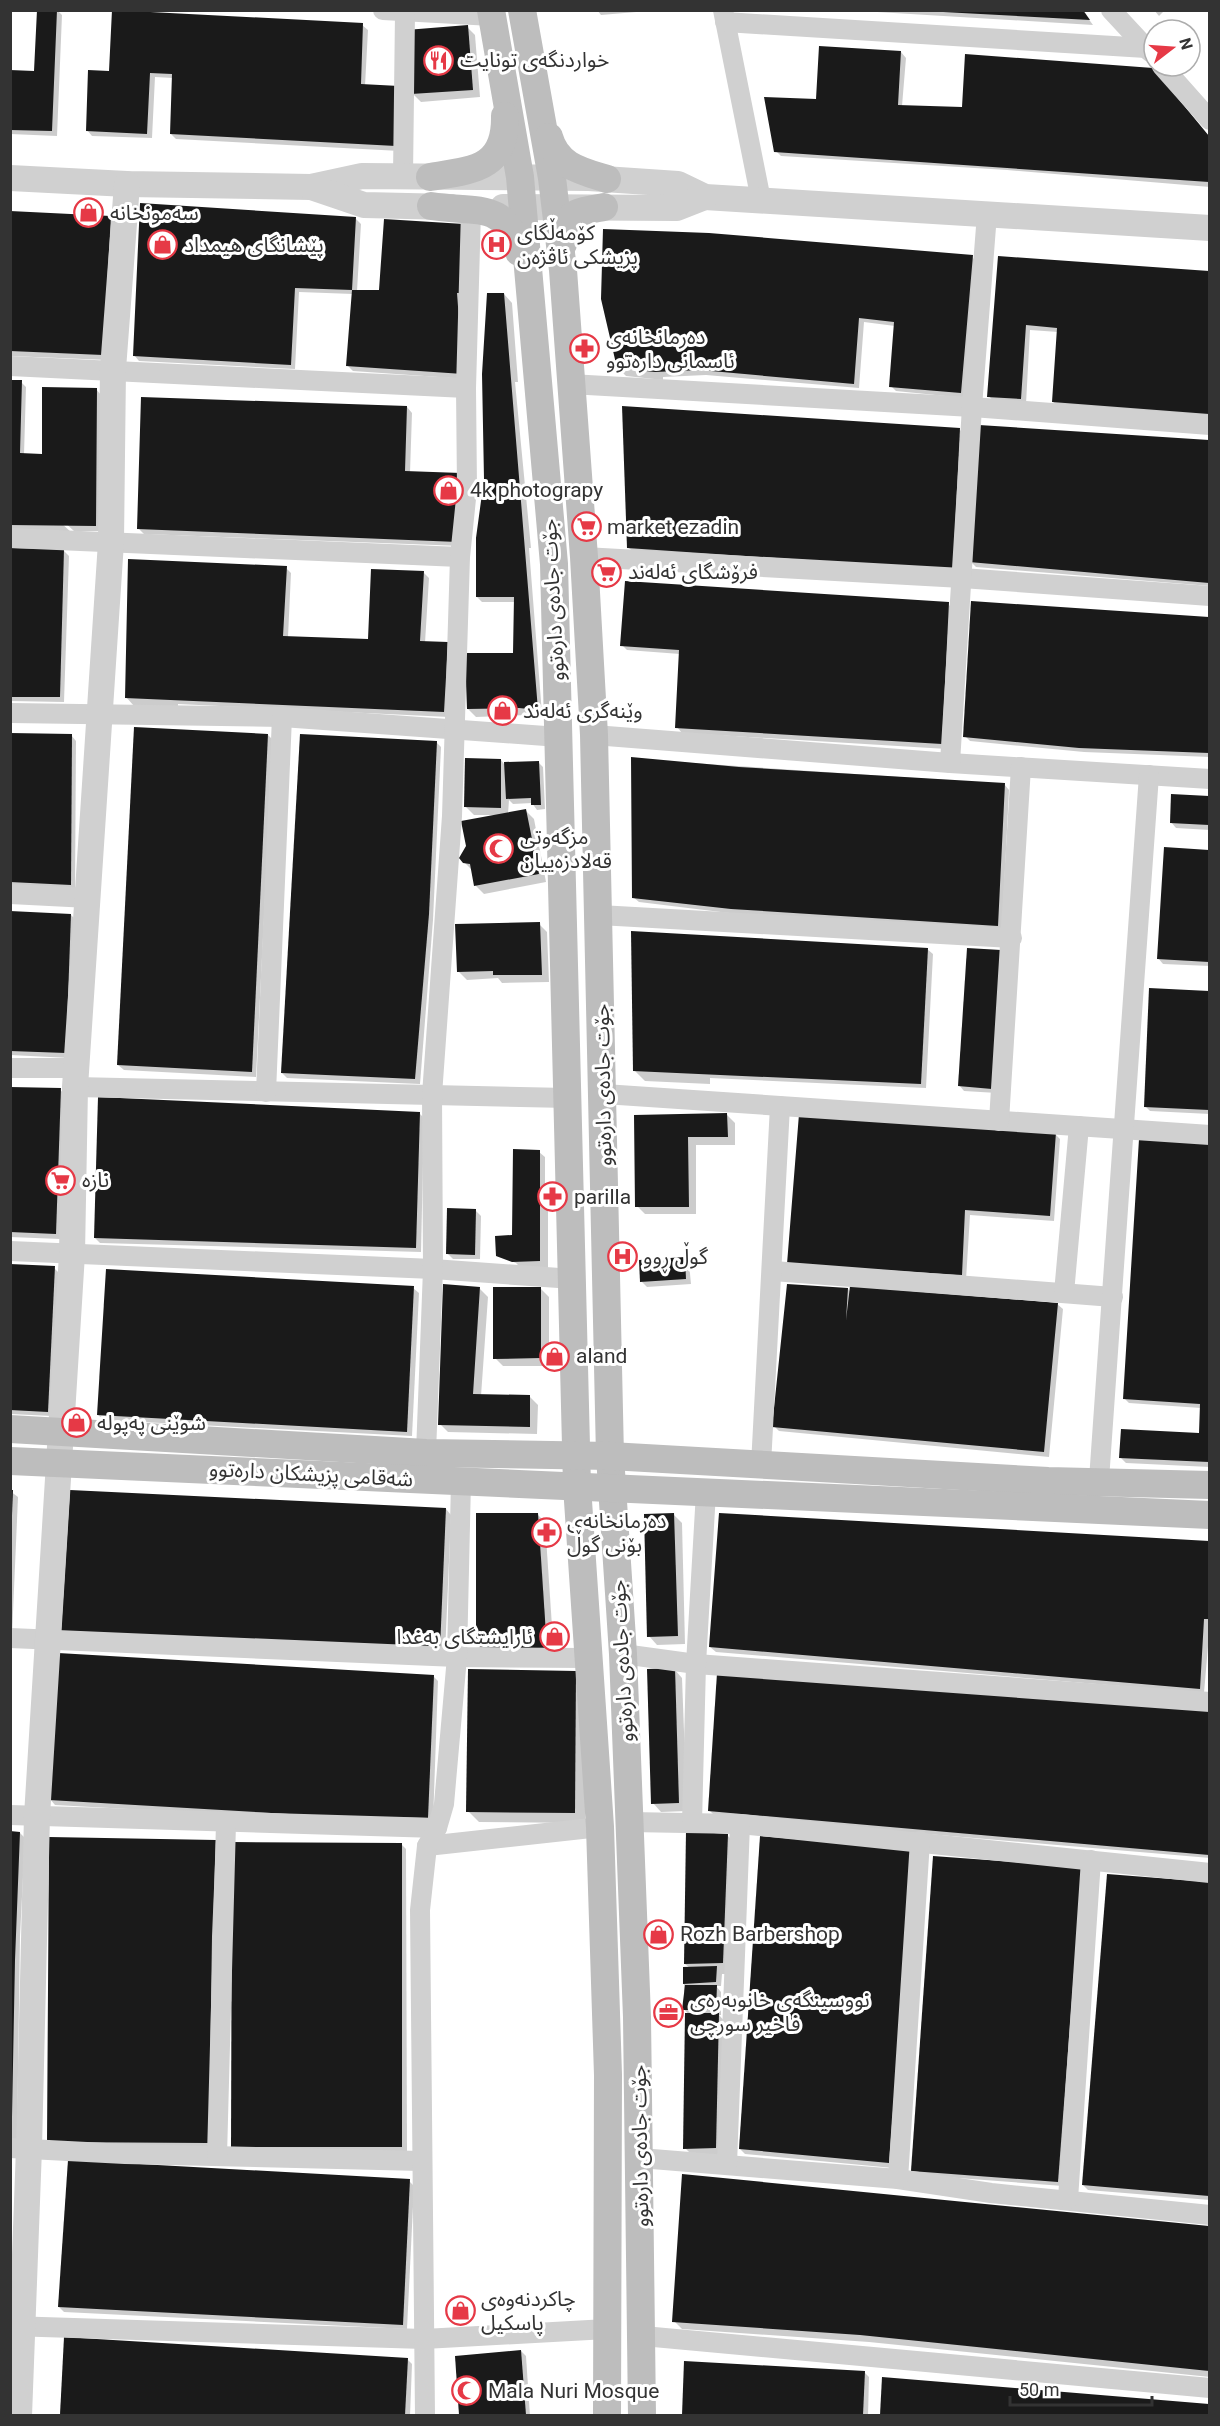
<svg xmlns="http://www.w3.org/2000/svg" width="1220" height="2426" viewBox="0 0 1220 2426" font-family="Roboto,'Noto Sans Arabic',sans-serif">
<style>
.shadow{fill:#0003}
.building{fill:#1a1a1a}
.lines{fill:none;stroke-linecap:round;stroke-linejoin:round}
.minor{stroke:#d0d0d0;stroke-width:20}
.tertiary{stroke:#d0d0d0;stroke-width:26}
.secondary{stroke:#bdbdbd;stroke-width:28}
.labels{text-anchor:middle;stroke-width:6;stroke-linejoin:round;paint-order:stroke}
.poi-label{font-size:21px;fill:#333;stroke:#fff;text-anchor:start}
.street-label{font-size:21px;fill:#333;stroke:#fff}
</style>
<rect width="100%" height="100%" fill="#fff"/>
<g class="shadow">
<polygon points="39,10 57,10 62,15 57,136 10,134 10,71 36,72"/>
<polygon points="597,10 648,10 648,11 601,15"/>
<polygon points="844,10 1082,10 1093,25"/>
<polygon points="1154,10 1165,10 1159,16"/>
<polygon points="362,25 368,30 365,86 400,151 176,139 171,134 173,78 155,77 152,138 92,136 87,130 111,72"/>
<polygon points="467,27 475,35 480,97 421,102 413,94"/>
<polygon points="901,52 906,58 902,106 1204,132 1210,138 1210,187 1007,170 781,156 776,151 818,101"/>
<polygon points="10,212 110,218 118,226 108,360 10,356"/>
<polygon points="356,219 361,224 357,291 380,292 385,221 468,298 467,379 353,371 348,366 353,294 299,292 295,369 139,361 134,355"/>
<polygon points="972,257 977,262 965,398 896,391 891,386 895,326 864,322 859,388 706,375 663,377 663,380 626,376 618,368"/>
<polygon points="999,258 1210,272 1210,418 1059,407 1053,402 1058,332 1030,330 1026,404 994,402 989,396"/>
<polygon points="504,294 512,303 518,382 515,382 531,548 529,548 542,714 527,712 527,715 476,717 468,709 517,655 516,602 482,602 477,597"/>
<polygon points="10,381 21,382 26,387 24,455 43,455 96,389 101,395 100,531 74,531 62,520 60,522 72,533 10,529"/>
<polygon points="407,407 412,413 410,473 462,546 144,534 139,529"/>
<polygon points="980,426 1210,442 1210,586 976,567 970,561"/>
<polygon points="960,430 965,435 958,574 634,553 629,548"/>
<polygon points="10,549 64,551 69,556 64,702 10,701"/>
<polygon points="286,568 291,573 288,637 369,640 424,573 429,578 425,643 448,643 449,717 178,704 178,707 134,706 126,697"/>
<polygon points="973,602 1210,618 1210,757 1084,752 970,741 965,736"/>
<polygon points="948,604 953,609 947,749 682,733 677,727 680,654 627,650 622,645"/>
<polygon points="10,734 71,735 76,741 75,890 10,887"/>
<polygon points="268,735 273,740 256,1077 124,1070 118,1065"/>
<polygon points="436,742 441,747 433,920 420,1084 287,1078 282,1073"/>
<polygon points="633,759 1004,784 1009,790 1002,930 737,914 639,902 633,897"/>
<polygon points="501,760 504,764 538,762 543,767 545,809 537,810 532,803 513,804 509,800 508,814 526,811 534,819 546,882 484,894 476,886 473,871 464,862 495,815 474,815 466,807"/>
<polygon points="1173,795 1210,797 1210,830 1176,828 1171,822"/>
<polygon points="1165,849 1210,851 1210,966 1163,964 1158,958"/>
<polygon points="10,913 71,915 76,920 70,1058 10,1055"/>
<polygon points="539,924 547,932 549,982 502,983 498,978 467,980 459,972"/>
<polygon points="632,933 927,949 933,954 926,1088 710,1078 710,1084 645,1081 634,1070"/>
<polygon points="968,950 997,1093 964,1091 959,1085"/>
<polygon points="1151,989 1210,992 1210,1114 1150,1111 1145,1106"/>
<polygon points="10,1088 60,1090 66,1095 60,1239 10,1237"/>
<polygon points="419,1113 424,1118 421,1252 100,1243 95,1238"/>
<polygon points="727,1115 735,1123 735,1145 696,1145 696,1214 645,1214 637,1206 636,1116"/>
<polygon points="1055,1134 1060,1139 1054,1221 970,1215 966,1280 794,1269"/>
<polygon points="1141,1141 1210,1146 1210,1467 1126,1463 1121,1458 1200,1434 1201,1408 1129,1403 1124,1398"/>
<polygon points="539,1152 545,1157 545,1186 548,1189 548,1269 522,1269 516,1263 497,1255 514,1239"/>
<polygon points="475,1210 481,1216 480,1259 453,1259 448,1254"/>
<polygon points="684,1258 689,1263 691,1284 647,1287 642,1282"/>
<polygon points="10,1265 54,1268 59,1273 52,1416 10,1414"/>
<polygon points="413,1288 419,1293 412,1436 104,1420 98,1415"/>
<polygon points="540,1288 549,1297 549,1366 503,1366 495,1358"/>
<polygon points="480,1289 488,1297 481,1396 530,1397 538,1405 537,1434 448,1432 440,1424"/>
<polygon points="848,1289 851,1292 1057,1304 1063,1309 1049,1457 779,1431 774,1426"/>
<polygon points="10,1491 18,1497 12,1636 10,1636"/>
<polygon points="446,1509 451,1515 445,1654 68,1637"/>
<polygon points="537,1514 545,1522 554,1656 486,1654 478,1646"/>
<polygon points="674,1515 682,1523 685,1644 657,1645 649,1636"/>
<polygon points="720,1515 1210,1543 1210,1623 1204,1693 716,1652 710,1647"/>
<polygon points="674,1669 682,1678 687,1811 661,1812 653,1803"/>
<polygon points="575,1672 586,1683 585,1823 479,1822 468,1811"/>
<polygon points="433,1676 438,1681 433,1822 330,1820 55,1805 50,1799"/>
<polygon points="921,1688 1210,1712 1210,1858 715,1816 709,1810"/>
<polygon points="10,1833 20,1833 25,1838 20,1936 17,2141 10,2141"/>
<polygon points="727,1835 738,1846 733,1974 722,1974 721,1986 716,1986 721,1992 721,2015 719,2015 726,2023 724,2155 693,2156 685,2148 689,2015 684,2009 684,1983 690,1968 685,1964"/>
<polygon points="51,1838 221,1846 214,2147 54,2147"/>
<polygon points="401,1844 406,1849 407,2151 237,2152"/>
<polygon points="912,1851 893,2168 745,2154 740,2149"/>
<polygon points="1081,1868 1063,2186 917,2175 912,2170"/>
<polygon points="1108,1875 1210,1883 1210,2200 1088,2190 1083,2185"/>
<polygon points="409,2181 414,2186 407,2329 64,2312 59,2307"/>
<polygon points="761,2183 1210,2228 1210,2377 869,2342 682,2329 674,2321"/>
<polygon points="65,2338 407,2359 412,2364 410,2416 60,2416"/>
<polygon points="521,2351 526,2356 530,2416 460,2416 456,2357"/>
<polygon points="685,2363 864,2372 869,2377 868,2416 683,2416"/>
<polygon points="883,2378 1210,2406 1210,2416 881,2416"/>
</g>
<g class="building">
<polygon points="37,10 57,10 52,131 10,130 10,70 34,71"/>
<polygon points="112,10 363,23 361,84 399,86 396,146 170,134 172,74 150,73 147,134 86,131 88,70 109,71"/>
<polygon points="943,10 1083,10 1090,20 943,12"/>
<polygon points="468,25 473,90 411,94 406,30"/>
<polygon points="819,46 901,51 898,105 962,107 965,54 1153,68 1209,136 1209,182 774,152 764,97 816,99"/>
<polygon points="140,203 356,217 352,290 379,290 384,219 464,224 464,293 457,293 463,374 346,366 352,290 295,288 291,365 133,356"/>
<polygon points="10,211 111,216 103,355 10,351"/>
<polygon points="603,229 709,233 973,255 961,393 889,387 894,322 859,318 854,384 700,370 655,372 617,368 601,299"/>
<polygon points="998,256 1209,271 1209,414 1052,402 1057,328 1026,325 1021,399 987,397"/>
<polygon points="487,293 504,293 538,710 519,708 467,709 465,653 513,653 514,597 476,597 476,538 484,479 482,374"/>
<polygon points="10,380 22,380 20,453 42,454 42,387 97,388 96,526 10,525"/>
<polygon points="141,397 407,406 405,471 461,473 458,542 137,529"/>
<polygon points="622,406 960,428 953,570 627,548"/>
<polygon points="979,425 1209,440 1209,583 969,562"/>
<polygon points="10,548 64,549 60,697 10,697"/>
<polygon points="128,559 287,566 283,636 368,639 371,569 424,571 420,641 448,642 444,712 125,698"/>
<polygon points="625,581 949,602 942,744 675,728 679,650 620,646"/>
<polygon points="971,601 1209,617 1209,753 1079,748 963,737"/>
<polygon points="134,727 268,734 252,1072 117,1065"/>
<polygon points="10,733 72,734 71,885 10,882"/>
<polygon points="300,734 437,741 429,914 415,1079 281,1073"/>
<polygon points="631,757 739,767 1005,783 998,926 731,909 632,898"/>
<polygon points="465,758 501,759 501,808 464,807"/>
<polygon points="539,761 541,805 531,805 531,798 506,799 504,762"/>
<polygon points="1171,794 1209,796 1209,825 1170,823"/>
<polygon points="526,809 539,874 474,886 470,864 463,863 459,858 466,846 461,821"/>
<polygon points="1164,847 1209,850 1209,962 1157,959"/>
<polygon points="10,911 71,914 66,1053 10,1051"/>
<polygon points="540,922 542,975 493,975 493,971 457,972 455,924"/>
<polygon points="631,931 928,948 921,1084 633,1071"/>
<polygon points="967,948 1001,950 992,1089 958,1086"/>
<polygon points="1149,988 1209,991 1209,1110 1144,1107"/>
<polygon points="10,1087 61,1088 56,1234 10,1232"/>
<polygon points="98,1097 420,1112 416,1248 94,1238"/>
<polygon points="727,1113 728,1137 688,1137 689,1207 635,1207 634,1115"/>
<polygon points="799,1114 1056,1132 1050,1216 965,1210 962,1275 787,1264"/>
<polygon points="1139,1139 1209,1144 1209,1462 1119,1458 1121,1429 1199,1433 1200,1404 1123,1399"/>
<polygon points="513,1149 540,1150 540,1261 512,1262 496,1256 495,1236 512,1235"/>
<polygon points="447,1208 476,1209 475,1255 446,1254"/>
<polygon points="685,1257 686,1279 640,1282 639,1260"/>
<polygon points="10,1264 55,1266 48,1412 10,1410"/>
<polygon points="106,1269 414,1286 407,1432 97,1415"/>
<polygon points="443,1284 480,1287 473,1394 530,1395 530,1427 438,1425"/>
<polygon points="787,1284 848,1288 846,1320 850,1286 1058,1303 1044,1452 772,1427"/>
<polygon points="493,1287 541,1287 541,1358 493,1359"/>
<polygon points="10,1490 13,1490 12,1515 10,1515"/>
<polygon points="70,1490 446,1508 440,1649 61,1632"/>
<polygon points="476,1513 538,1513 547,1649 476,1647"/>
<polygon points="674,1513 678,1636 647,1637 644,1514"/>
<polygon points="719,1513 1209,1541 1209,1619 1204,1619 1200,1689 709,1647"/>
<polygon points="58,1653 434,1675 428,1818 324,1816 49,1800"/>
<polygon points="675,1668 679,1803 651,1804 647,1669"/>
<polygon points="468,1669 576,1671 575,1813 466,1812"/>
<polygon points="717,1673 1209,1711 1209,1855 708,1811"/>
<polygon points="10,1831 20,1832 15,1960 12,2117"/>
<polygon points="686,1831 728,1834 723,1963 684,1964"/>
<polygon points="760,1836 913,1849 889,2163 739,2149"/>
<polygon points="49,1837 216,1840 212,1936 209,2143 47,2142"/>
<polygon points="232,1842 402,1843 402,2147 231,2147"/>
<polygon points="933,1856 1082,1867 1058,2182 911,2171"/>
<polygon points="1107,1874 1209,1882 1209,2196 1082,2185"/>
<polygon points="717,1966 716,1982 683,1984 683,1967"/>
<polygon points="685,1985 717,1985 716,2010 682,2010"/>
<polygon points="685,2013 719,2013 716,2148 683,2149"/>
<polygon points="68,2160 410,2179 403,2325 58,2307"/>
<polygon points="682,2174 1209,2226 1209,2371 860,2335 672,2322"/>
<polygon points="64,2337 408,2358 405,2415 60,2415"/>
<polygon points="521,2350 526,2415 459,2415 455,2356"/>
<polygon points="684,2361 865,2371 863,2415 682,2415"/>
<polygon points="882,2377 1209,2404 1209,2415 880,2415"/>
</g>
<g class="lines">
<g class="minor">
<polyline points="383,10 492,16"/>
<polyline points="723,10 761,200"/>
<polyline points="1111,10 1150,52"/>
<polyline points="725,22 1146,48"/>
<polyline points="1162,66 1210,120"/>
<polyline points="403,176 405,13"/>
<polyline points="10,366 466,388"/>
<polyline points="570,384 972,407 1210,425"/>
<polyline points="10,538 460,557"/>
<polyline points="584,557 962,578 1210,596"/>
<polyline points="10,713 282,717 559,737"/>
<polyline points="594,735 950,763 1210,779"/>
<polyline points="950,763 972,407 987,214"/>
<polyline points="10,894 89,898"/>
<polyline points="599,915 1012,938"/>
<polyline points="10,1068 77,1068"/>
<polyline points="75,1087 568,1098"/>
<polyline points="266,1092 282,717"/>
<polyline points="604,1094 1210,1135"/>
<polyline points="999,1121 1021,767"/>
<polyline points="10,1251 433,1269 573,1279"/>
<polyline points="773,1271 1113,1297"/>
<polyline points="1064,1293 1079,1126"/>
<polyline points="426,1453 433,1269 432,1095 452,816 460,557 467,489 466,388 471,211"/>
<polyline points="761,1465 780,1106"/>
<path d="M 1099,1480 C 1116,1245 1131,1010 1149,775"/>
<polyline points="10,1638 457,1657 586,1658"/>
<polyline points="623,1654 696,1664 1210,1702"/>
<polyline points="10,1815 437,1828"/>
<polyline points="630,1822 740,1824 1210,1873"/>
<polyline points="692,1823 696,1664 706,1492"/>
<polyline points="427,1846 600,1827"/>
<polyline points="10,2148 125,2154 421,2161"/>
<polyline points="217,2156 226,1823"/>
<polyline points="640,2158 898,2179 991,2193 1210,2215"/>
<polyline points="727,2164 740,1824"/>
<polyline points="898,2179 920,1841"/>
<polyline points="1068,2199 1091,1860"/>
<polyline points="10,2326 424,2339 607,2329"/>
<polyline points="643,2336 1210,2388"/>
<polyline points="425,2416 420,1910 427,1846 437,1828 444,1804 457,1657 461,1481"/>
</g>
<g class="tertiary">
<polyline points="10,178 127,184 311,187 362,176 589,178 678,184 705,197 1210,228"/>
<polyline points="311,187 364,205 451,207"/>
<polyline points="503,207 677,208 705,197"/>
<polyline points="19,2416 29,2148 37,1816 72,1254 75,1087 111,542 113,369 127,184"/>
</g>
<g class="secondary">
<polyline points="491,10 520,177 554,564 577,1486 600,1827 608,2075 607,2416"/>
<polyline points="522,10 552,178 563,270 584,557 594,735 610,1456 623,1654 637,2017 642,2416"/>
<path d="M 549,137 C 557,166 581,171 607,179"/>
<path d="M 430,177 C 473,170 506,169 505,116"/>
<path d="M 431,206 C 475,213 506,200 519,252"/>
<path d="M 563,244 C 563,212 576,212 604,207"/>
<polyline points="10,1429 426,1453 610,1456 1048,1481 1210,1485"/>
<polyline points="10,1461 1210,1515"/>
</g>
</g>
<defs>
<symbol id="restaurant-ring" viewBox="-11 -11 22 22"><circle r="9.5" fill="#fff" stroke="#e63946" stroke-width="1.5"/><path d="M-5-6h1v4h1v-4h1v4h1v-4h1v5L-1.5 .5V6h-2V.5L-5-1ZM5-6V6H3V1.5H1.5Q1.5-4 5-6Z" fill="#e63946"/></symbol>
<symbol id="shop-ring" viewBox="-11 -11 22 22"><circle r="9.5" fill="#fff" stroke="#e63946" stroke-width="1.5"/><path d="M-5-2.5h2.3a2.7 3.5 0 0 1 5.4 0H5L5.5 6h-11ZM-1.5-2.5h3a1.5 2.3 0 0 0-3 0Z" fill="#e63946"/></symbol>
<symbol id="hospital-ring" viewBox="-11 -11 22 22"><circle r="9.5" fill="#fff" stroke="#e63946" stroke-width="1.5"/><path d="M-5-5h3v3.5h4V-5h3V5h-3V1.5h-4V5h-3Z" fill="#e63946"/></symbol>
<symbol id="pharmacy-ring" viewBox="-11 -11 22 22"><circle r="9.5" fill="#fff" stroke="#e63946" stroke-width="1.5"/><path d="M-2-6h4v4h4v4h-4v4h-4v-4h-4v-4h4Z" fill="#e63946"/></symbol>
<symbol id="supermarket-ring" viewBox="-11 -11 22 22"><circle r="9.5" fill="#fff" stroke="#e63946" stroke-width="1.5"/><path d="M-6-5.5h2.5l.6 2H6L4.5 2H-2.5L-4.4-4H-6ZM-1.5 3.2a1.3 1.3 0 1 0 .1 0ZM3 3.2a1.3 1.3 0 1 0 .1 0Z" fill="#e63946"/></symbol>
<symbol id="mosque-ring" viewBox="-11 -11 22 22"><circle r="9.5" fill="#fff" stroke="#e63946" stroke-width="1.5"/><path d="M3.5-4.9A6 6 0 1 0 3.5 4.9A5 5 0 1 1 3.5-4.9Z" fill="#e63946"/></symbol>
<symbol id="office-ring" viewBox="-11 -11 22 22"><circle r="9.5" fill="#fff" stroke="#e63946" stroke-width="1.5"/><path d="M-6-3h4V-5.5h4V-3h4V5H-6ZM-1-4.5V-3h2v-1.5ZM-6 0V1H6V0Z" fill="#e63946"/></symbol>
</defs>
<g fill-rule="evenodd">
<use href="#restaurant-ring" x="422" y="44" width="33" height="33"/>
<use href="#shop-ring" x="72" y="196" width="33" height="33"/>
<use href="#shop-ring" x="146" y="228" width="33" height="33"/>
<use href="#hospital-ring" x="480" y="228" width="33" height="33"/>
<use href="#pharmacy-ring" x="568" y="332" width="33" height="33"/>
<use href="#shop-ring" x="432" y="474" width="33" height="33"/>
<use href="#supermarket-ring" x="570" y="510" width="33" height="33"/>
<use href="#supermarket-ring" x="590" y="556" width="33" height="33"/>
<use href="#shop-ring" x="486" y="694" width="33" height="33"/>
<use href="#mosque-ring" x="482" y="832" width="33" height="33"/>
<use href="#supermarket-ring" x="44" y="1164" width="33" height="33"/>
<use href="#pharmacy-ring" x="536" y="1180" width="33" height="33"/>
<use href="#hospital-ring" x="606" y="1240" width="33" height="33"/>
<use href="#shop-ring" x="538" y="1340" width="33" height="33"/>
<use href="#shop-ring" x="60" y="1406" width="33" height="33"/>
<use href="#pharmacy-ring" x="530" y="1516" width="33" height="33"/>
<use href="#shop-ring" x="538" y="1620" width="33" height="33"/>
<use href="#shop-ring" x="642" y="1918" width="33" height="33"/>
<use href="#office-ring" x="652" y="1996" width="33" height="33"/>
<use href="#shop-ring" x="444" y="2294" width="33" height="33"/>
<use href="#mosque-ring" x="450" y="2374" width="33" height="33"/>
</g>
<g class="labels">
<g class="poi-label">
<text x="460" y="67">خواردنگەی تونایت</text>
<text x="110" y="220">سەمونخانە</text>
<text x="517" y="240">کۆمەڵگای<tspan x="517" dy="24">پزیشکی ئاڤژەن</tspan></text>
<text x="184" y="252">پێشانگای هیمداد</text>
<text x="606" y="344">دەرمانخانەی<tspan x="606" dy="24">ئاسمانی دارەتوو</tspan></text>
<text x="470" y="497">4k photograpy</text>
<text x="607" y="534">market ezadin</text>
<text x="628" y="579">فرۆشگای ئەلەند</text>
<text x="523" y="718">وێنەگری ئەلەند</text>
<text x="520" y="844">مزگەوتی<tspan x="520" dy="24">قەلادزەییان</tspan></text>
<text x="82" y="1187">نازە</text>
<text x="574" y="1204">parilla</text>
<text x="643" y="1264">گوڵ ڕوو</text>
<text x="576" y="1363">aland</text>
<text x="97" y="1430">شوێنی پەپولە</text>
<text x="567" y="1528">دەرمانخانەی<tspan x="567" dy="24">بۆنی گوڵ</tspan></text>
<text x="533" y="1644" text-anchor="end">ئارایشتگای بەغدا</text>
<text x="680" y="1941">Rozh Barbershop</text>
<text x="690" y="2007">نووسینگەی خانوبەرەی<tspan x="690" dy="24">فاخیر سورچی</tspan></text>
<text x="481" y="2306">چاکردنەوەی<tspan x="481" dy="24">پاسکیل</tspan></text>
<text x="488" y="2398">Mala Nuri Mosque</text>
</g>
<g class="street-label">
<text transform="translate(553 600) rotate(-93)" y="7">جۆت جادەی دارەتوو</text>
<text transform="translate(603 1085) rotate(-91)" y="7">جۆت جادەی دارەتوو</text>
<text transform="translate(311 1474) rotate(3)" y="7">شەقامی پزیشکان دارەتوو</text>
<text transform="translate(622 1661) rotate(-93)" y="7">جۆت جادەی دارەتوو</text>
<text transform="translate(640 2146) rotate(-91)" y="7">جۆت جادەی دارەتوو</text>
</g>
</g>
<rect width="1220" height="2426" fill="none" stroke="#333333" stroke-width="24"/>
<g transform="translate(1172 48) rotate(73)"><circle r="28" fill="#ffffff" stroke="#adadad" stroke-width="1.5"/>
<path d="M0-4.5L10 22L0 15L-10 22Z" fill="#e63946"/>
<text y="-9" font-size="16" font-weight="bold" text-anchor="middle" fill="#333333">N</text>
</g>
<path d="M1010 2396v9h142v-9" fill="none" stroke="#333333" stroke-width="3"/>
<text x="1019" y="2396" font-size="18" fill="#333333" stroke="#ffffff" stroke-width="4.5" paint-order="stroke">50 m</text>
</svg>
